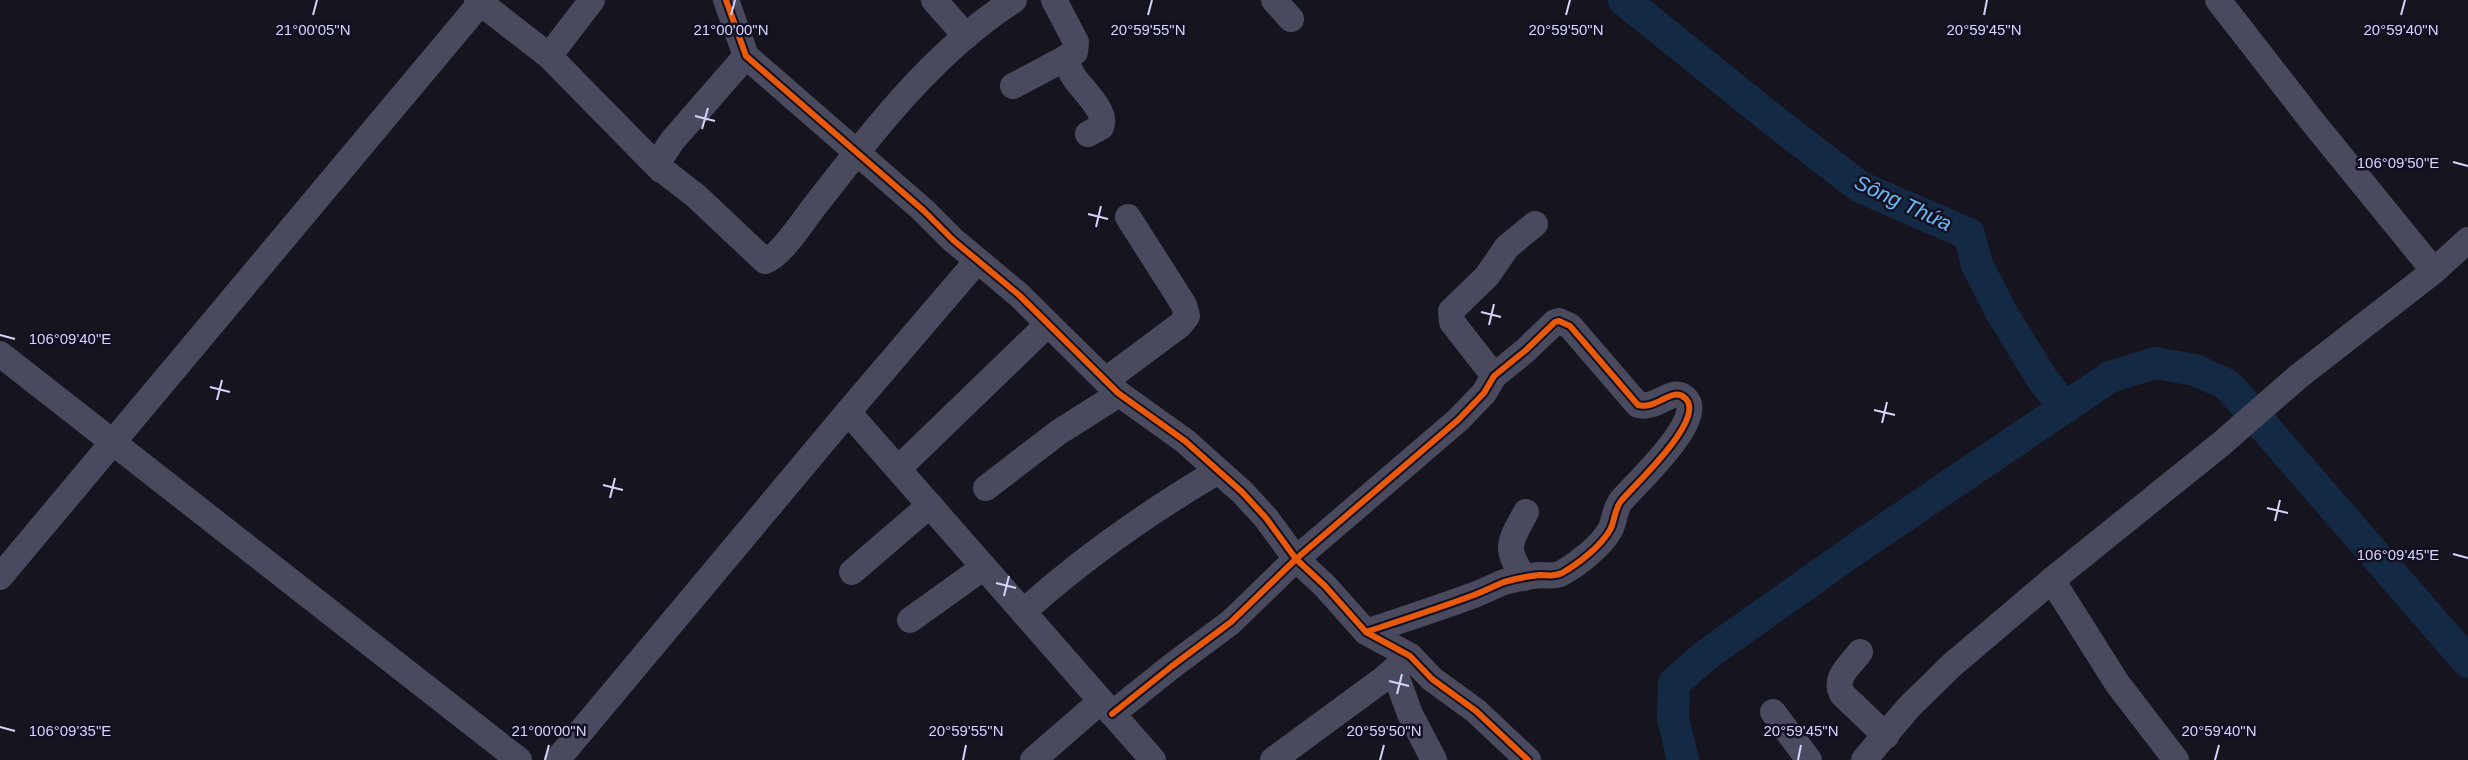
<svg xmlns="http://www.w3.org/2000/svg" width="2468" height="760" viewBox="0 0 2468 760" font-family="Arial,sans-serif">
<style>
.lines{fill:none;stroke-linecap:round;stroke-linejoin:round}
.river{stroke:#142944;stroke-width:32}
.minor{stroke:#4a4a5e;stroke-width:26}
.cycleway-casing{stroke:#121022;stroke-width:10}
.cycleway{stroke:#e8590c;stroke-width:6}
.ticks{fill:none;stroke:#d6d4fc;stroke-width:2}
.labels{text-anchor:middle;stroke-width:5;stroke-linejoin:round;paint-order:stroke}
.water-label{font-size:21px;font-style:italic;fill:#6abcf4;stroke:#121022}
.ticks-label{font-size:15px;text-anchor:middle;fill:#d6d4fc;stroke:#121022;stroke-width:5;stroke-linejoin:round;paint-order:stroke}
</style>
<rect width="100%" height="100%" fill="#16141e"/>
<g class="lines">
<g class="river">
<polyline points="1624,0 1768,116 1860,187 1969,234 1977,265 2003,315 2043,380 2065,408"/>
<polyline points="1683,760 1673,718 1674,683 1706,655 1860,546 2110,377 2155,363 2195,370 2228,385 2468,662"/>
</g>
<g class="minor">
<polyline points="477,0 549,56 661,170"/>
<polyline points="726,0 746,56 923,210 953,240 1019,295 1118,393 1185,441 1242,492 1266,518 1296,559 1325,586 1366,632 1410,656 1432,679 1476,711 1528,760"/>
<polyline points="934,0 966,36"/>
<path d="M 1054,0 L 1076,42 L 1075,52 L 1064,59 C 1068,65 1070,71 1074,77 C 1082,90 1108,111 1101,127 L 1088,134"/>
<polyline points="1274,0 1291,19"/>
<polyline points="2218,0 2312,121 2434,271"/>
<polyline points="549,56 592,0"/>
<path d="M 746,56 L 672,141 L 661,158 L 660,168 L 696,196 L 765,261 C 781,256 803,221 814,207 C 872,132 933,52 1014,0"/>
<polyline points="1013,86 1064,59"/>
<polyline points="977,261 848,412 1153,760"/>
<polyline points="0,354 519,760"/>
<polyline points="1494,376 1452,322 1451,311 1487,276 1507,247 1535,224"/>
<polyline points="1106,380 1180,325 1187,316 1184,305 1128,217"/>
<polyline points="899,468 1047,325"/>
<polyline points="986,488 1059,432 1108,401 1118,393"/>
<polyline points="852,572 930,505"/>
<polyline points="0,577 483,0"/>
<path d="M 1524,578 C 1504,546 1509,544 1526,512"/>
<polyline points="2052,580 2117,683 2176,760"/>
<path d="M 1023,612 C 1084,557 1149,512 1218,471"/>
<polyline points="910,620 984,567"/>
<path d="M 1860,652 C 1851,665 1833,677 1842,694 L 1886,736"/>
<polyline points="1394,670 1410,714 1434,760"/>
<polyline points="1773,712 1809,760"/>
<path d="M 1112,714 L 1172,666 L 1231,622 L 1296,559 L 1458,420 L 1484,393 L 1494,376 L 1526,350 L 1555,322 L 1559,321 L 1570,326 L 1638,405 C 1657,410 1672,386 1685,398 C 1708,418 1633,486 1621,501 C 1614,510 1615,521 1610,530 C 1601,546 1578,564 1562,573 C 1554,577 1548,575 1540,575 C 1528,576 1515,579 1504,582 C 1494,586 1485,591 1474,595 C 1439,608 1402,620 1366,632"/>
<polyline points="557,760 848,412"/>
<polyline points="1033,760 1101,701"/>
<polyline points="1273,760 1382,680 1410,656"/>
<polyline points="1864,760 1909,707 1952,665 2052,580 2221,444 2299,376 2434,271 2468,240"/>
</g>
<defs>
<g id="cycleway">
<polyline points="726,0 746,56 923,210 953,240 1019,295 1118,393 1185,441 1242,492 1266,518 1296,559 1325,586 1366,632 1410,656 1432,679 1476,711 1528,760"/>
<path d="M 1112,714 L 1172,666 L 1231,622 L 1296,559 L 1458,420 L 1484,393 L 1494,376 L 1526,350 L 1555,322 L 1559,321 L 1570,326 L 1638,405 C 1657,410 1672,386 1685,398 C 1708,418 1633,486 1621,501 C 1614,510 1615,521 1610,530 C 1601,546 1578,564 1562,573 C 1554,577 1548,575 1540,575 C 1528,576 1515,579 1504,582 C 1494,586 1485,591 1474,595 C 1439,608 1402,620 1366,632"/>
</g>
</defs>
<use href="#cycleway" class="cycleway-casing"/>
<use href="#cycleway" class="cycleway"/>
</g>
<path class="ticks" d="M 313,15 L 317,0M 731,15 L 735,0M 1148,15 L 1152,0M 1566,15 L 1570,0M 1984,15 L 1987,0M 2401,15 L 2405,0M 695,116 L 715,121M 702,129 L 708,108M 2453,162 L 2468,166M 1088,214 L 1108,219M 1096,227 L 1101,206M 1481,312 L 1501,317M 1489,325 L 1494,304M 0,335 L 15,339M 210,387 L 230,392M 217,400 L 222,380M 1874,410 L 1895,415M 1882,423 L 1887,402M 603,485 L 623,490M 610,498 L 615,478M 2267,508 L 2288,513M 2275,521 L 2280,500M 2453,554 L 2468,558M 996,583 L 1016,588M 1004,596 L 1009,576M 1389,681 L 1409,686M 1397,694 L 1402,674M 0,727 L 15,731M 545,760 L 549,745M 963,760 L 966,745M 1380,760 L 1384,745M 1798,760 L 1801,745M 2215,760 L 2219,745"/>
<g class="labels">
<g class="water-label">
<text transform="translate(1903 203) rotate(25)" y="7">Sông Thứa</text>
</g>
</g>
<g class="ticks-label">
<text x="313" y="35">21°00'05"N</text>
<text x="731" y="35">21°00'00"N</text>
<text x="1148" y="35">20°59'55"N</text>
<text x="1566" y="35">20°59'50"N</text>
<text x="1984" y="35">20°59'45"N</text>
<text x="2401" y="35">20°59'40"N</text>
<text x="2398" y="168">106°09'50"E</text>
<text x="70" y="344">106°09'40"E</text>
<text x="2398" y="560">106°09'45"E</text>
<text x="549" y="736">21°00'00"N</text>
<text x="966" y="736">20°59'55"N</text>
<text x="1384" y="736">20°59'50"N</text>
<text x="1801" y="736">20°59'45"N</text>
<text x="2219" y="736">20°59'40"N</text>
<text x="70" y="736">106°09'35"E</text>
</g>
</svg>
